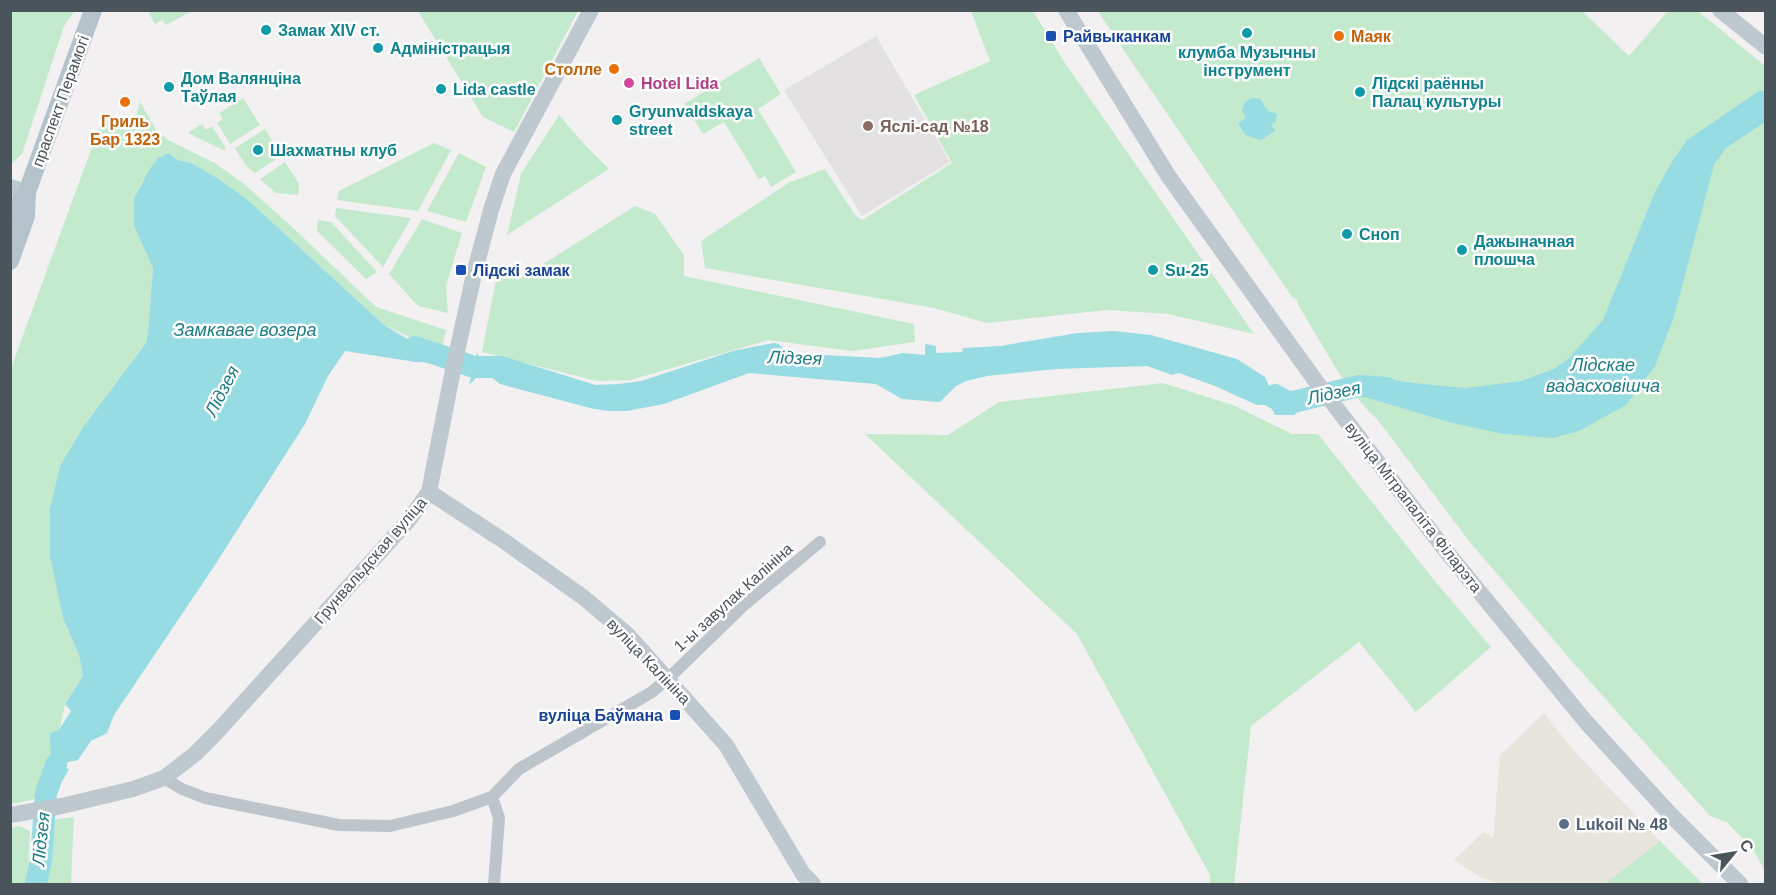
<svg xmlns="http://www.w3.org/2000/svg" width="1776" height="895" viewBox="0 0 1776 895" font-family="Helvetica,sans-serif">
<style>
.commercial{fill:#e8e4de}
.education{fill:#e3e1e1}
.green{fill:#c4eace}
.water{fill:#96dce2}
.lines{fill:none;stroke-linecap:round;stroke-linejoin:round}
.river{stroke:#96dce2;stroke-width:22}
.street{stroke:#bdc5cb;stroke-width:12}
.secondary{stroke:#bec8cf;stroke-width:16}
.primary{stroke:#b3c2cb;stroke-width:18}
.culture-dot{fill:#0f9aa8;stroke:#fff;stroke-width:2}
.transit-dot{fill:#1a4fb4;stroke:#fff;stroke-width:2}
.food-dot{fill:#e8710a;stroke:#fff;stroke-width:2}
.hotel-dot{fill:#d1479c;stroke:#fff;stroke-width:2}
.education-dot{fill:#8d6e63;stroke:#fff;stroke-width:2}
.service-dot{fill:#5c6f8a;stroke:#fff;stroke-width:2}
.labels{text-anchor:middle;stroke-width:5;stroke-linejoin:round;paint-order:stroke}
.culture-label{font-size:16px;font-weight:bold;fill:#0d838f;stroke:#fff;text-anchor:start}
.transit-label{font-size:16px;font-weight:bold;fill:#164399;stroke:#fff;text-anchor:start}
.food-label{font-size:16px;font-weight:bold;fill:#c56008;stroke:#fff;text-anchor:start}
.hotel-label{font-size:16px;font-weight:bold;fill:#b23c85;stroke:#fff;text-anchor:start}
.street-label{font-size:16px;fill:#4a555b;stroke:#fff}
.education-label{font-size:16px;font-weight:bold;fill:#785e54;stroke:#fff;text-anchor:start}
.service-label{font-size:16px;font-weight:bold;fill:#4e5e75;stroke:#fff;text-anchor:start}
.water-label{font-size:18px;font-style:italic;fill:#1b7d85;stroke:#fff}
</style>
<rect width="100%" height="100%" fill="#f2f0f0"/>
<polygon class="commercial" points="1544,713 1575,752 1660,841 1605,884 1501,884 1482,878 1454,860 1484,832 1493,838 1500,755"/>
<polygon class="education" points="876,36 950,162 862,216 784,90"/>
<g class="green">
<polygon points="11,10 75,11 64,26 22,154 11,164"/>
<polygon points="148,11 192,11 166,25 162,20 155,24"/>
<polygon points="418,11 578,11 514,132 483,117"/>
<polygon points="971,11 1033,11 1063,60 1254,334 1168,314 1107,310 987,323 934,308 705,268 701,241 790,182 825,169 855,215 862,220 952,163 914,95 990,61"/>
<path d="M 1098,11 L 1582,11 L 1629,56 L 1668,11 L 1698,11 L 1765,66 L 1765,871 L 1754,851 L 1727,822 L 1710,816 L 1569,658 L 1469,541 L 1377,419 C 1344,389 1323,345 1300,308 L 1296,299 L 1292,297 L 1125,52 Z"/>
<polygon points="759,58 781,94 758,109 796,172 771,187 765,176 759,179 724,122 703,134 684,104"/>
<polygon points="243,98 260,125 230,144 217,123 223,119 219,113"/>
<polygon points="140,102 157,131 168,140 215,163 244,184 290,225 376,307 446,330 442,348 422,343 384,325 249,201 191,163 158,158 141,184 134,226 153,268 148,332 146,343 83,427 60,466 50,508 63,618 79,655 83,677 65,704 51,771 41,794 32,800 11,804 10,371 103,117 134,126"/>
<polygon points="559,115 586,146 609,169 507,235 521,174"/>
<polygon points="202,124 206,130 212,126 226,148 223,150 188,133"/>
<polygon points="265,129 281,156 255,173 246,166 235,148"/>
<polygon points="434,143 451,150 418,211 337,200 339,191"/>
<polygon points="459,153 486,167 466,222 427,211"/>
<polygon points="285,162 299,184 298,195 276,193 260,179"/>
<polygon points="635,206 655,214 684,255 684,276 914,324 915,342 852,351 768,340 631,380 597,381 482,352 498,269 508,264 518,280"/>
<polygon points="336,208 411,218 383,267 335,216"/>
<polygon points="422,219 462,233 446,286 448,313 418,306 389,274"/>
<polygon points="318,220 331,222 377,272 366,279 317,231"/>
<polygon points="1163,383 1233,405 1292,434 1318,434 1434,580 1491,647 1416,712 1359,642 1251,726 1234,884 1210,884 1210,875 1077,634 865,434 948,435 999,402"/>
<polygon points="74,817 71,884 44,884 48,830 51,820"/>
<polygon points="19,826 30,831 27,884 11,884 11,828"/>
<polygon points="1660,841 1703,884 1605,884"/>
</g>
<g class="water">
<polygon points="1765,89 1765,122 1726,148 1714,165 1674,317 1655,366 1626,405 1579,431 1553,438 1504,434 1452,423 1368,398 1353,377 1380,378 1413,383 1465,388 1521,381 1554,369 1567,360 1603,320 1655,192 1673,160 1687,140 1759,91 1764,91"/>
<polygon points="1252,98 1260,99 1268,111 1277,114 1276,121 1271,124 1275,131 1261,140 1245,135 1238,123 1246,118 1242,111 1245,102"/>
<polygon points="169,153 177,160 191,163 217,178 249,201 384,325 416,344 440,353 444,357 439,363 416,362 345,351 328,376 305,424 211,571 114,715 107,733 91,741 78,760 68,762 65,768 69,769 63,780 59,780 54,791 41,794 51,771 50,733 59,730 71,711 65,704 83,676 79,655 63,618 50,556 50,508 60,466 83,427 146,343 148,332 153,268 134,226 134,199 149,170 158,158"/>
<polygon points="1114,331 1151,335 1237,359 1265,377 1270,388 1279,392 1286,391 1290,396 1296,393 1307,407 1302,408 1294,415 1275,415 1272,409 1265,405 1257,405 1215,386 1179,373 1172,375 1147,366 1056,369 987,376 966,381 956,386 940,402 902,399 876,384 749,373 664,404 627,411 609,411 594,409 500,384 486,373 479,375 469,385 477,352 481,363 604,397 643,393 767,352 880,358 903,353 925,355 925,344 936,346 936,353 962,352 963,348 1000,346 1078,333"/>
</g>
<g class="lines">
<g class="river">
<polyline points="415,347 474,367 501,367 594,396 620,395 643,392 738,361 774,354"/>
<polyline points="1275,395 1289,403 1359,386 1387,388"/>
<polyline points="36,884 41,859 46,793 56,765"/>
</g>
<g class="street">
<polyline points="164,778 182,789 205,798 339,825 390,826 453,811 492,797 519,769 652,692 675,672 743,606 820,542"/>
<polyline points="492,797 499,818 494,884"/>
</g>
<g class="secondary">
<polyline points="1066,10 1169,177 1315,380 1446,551 1586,722 1670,814 1740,884"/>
<polyline points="1720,10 1766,47"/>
<polyline points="10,187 27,192"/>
<polyline points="429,492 504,541 583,597 628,635 726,745 803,874 813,884"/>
<polyline points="10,815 62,806 133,789 164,778 195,754 217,732 408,521 429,492 453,370 474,274 491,210 503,174 591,10"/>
</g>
<g class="primary">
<polyline points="10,222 15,209 27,192 93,10"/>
<polyline points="10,261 26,216 27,192"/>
</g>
</g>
<g class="culture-dot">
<circle cx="266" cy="30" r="6"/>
<circle cx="1247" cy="33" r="6"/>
<circle cx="378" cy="48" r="6"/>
<circle cx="169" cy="87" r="6"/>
<circle cx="441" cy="89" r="6"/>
<circle cx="1360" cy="92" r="6"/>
<circle cx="617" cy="120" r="6"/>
<circle cx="258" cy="150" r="6"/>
<circle cx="1347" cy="234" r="6"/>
<circle cx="1462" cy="250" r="6"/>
<circle cx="1153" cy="270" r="6"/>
</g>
<g class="transit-dot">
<rect x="1045" y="30" width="12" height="12" rx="3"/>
<rect x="455" y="264" width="12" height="12" rx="3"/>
<rect x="669" y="709" width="12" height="12" rx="3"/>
</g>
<g class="food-dot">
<circle cx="1339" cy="36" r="6"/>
<circle cx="614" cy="69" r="6"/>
<circle cx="125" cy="102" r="6"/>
</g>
<circle class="hotel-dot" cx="629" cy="83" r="6"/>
<circle class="education-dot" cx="868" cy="126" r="6"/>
<circle class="service-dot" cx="1564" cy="824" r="6"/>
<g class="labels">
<g class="culture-label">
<text x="278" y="36">Замак XIV ст.</text>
<text x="390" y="54">Адміністрацыя</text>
<text x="1247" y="58" text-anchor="middle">клумба Музычны<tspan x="1247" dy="18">інструмент</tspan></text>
<text x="181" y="84">Дом Валянціна<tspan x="181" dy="18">Таўлая</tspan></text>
<text x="1372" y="89">Лідскі раённы<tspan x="1372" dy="18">Палац культуры</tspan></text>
<text x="453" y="95">Lida castle</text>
<text x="629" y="117">Gryunvaldskaya<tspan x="629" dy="18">street</tspan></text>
<text x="270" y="156">Шахматны клуб</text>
<text x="1359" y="240">Сноп</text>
<text x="1474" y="247">Дажыначная<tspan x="1474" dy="18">плошча</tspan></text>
<text x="1165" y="276">Su-25</text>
</g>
<g class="transit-label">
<text x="1063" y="42">Райвыканкам</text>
<text x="473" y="276">Лідскі замак</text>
<text x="663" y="721" text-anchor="end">вуліца Баўмана</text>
</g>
<g class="food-label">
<text x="1351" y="42">Маяк</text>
<text x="602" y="75" text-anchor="end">Столле</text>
<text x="125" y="127" text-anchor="middle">Гриль<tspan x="125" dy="18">Бар 1323</tspan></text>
</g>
<g class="hotel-label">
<text x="641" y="89">Hotel Lida</text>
</g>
<g class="street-label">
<text transform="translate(60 101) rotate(-70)" y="6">праспект Перамогі</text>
<text transform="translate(1414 507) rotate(52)" y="6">вуліца Мітрапаліта Філарэта</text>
<text transform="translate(370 560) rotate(-49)" y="6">Грунвальдская вуліца</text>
<text transform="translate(733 597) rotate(-42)" y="6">1-ы завулак Калініна</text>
<text transform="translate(649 661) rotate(46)" y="6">вуліца Калініна</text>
</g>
<g class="education-label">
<text x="880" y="132">Яслі-сад №18</text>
</g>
<g class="service-label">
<text x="1576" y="830">Lukoil № 48</text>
</g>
<g class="water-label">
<text x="245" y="336">Замкавае возера</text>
<text transform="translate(795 358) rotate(2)" y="6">Лідзея</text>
<text x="1603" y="371">Лідскае<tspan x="1603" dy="21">вадасховішча</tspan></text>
<text transform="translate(222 391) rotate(-63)" y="6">Лідзея</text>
<text transform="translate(1334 393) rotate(-12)" y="6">Лідзея</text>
<text transform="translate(41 839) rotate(-84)" y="6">Лідзея</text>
</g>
</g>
<rect width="1776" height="895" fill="none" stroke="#4a555b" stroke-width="24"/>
<g transform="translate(1734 853) rotate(60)" stroke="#ffffff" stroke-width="4.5" paint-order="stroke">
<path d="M0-4.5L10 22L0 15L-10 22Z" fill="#4a555b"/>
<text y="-9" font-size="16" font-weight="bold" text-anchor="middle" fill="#4a555b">С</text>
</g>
</svg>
